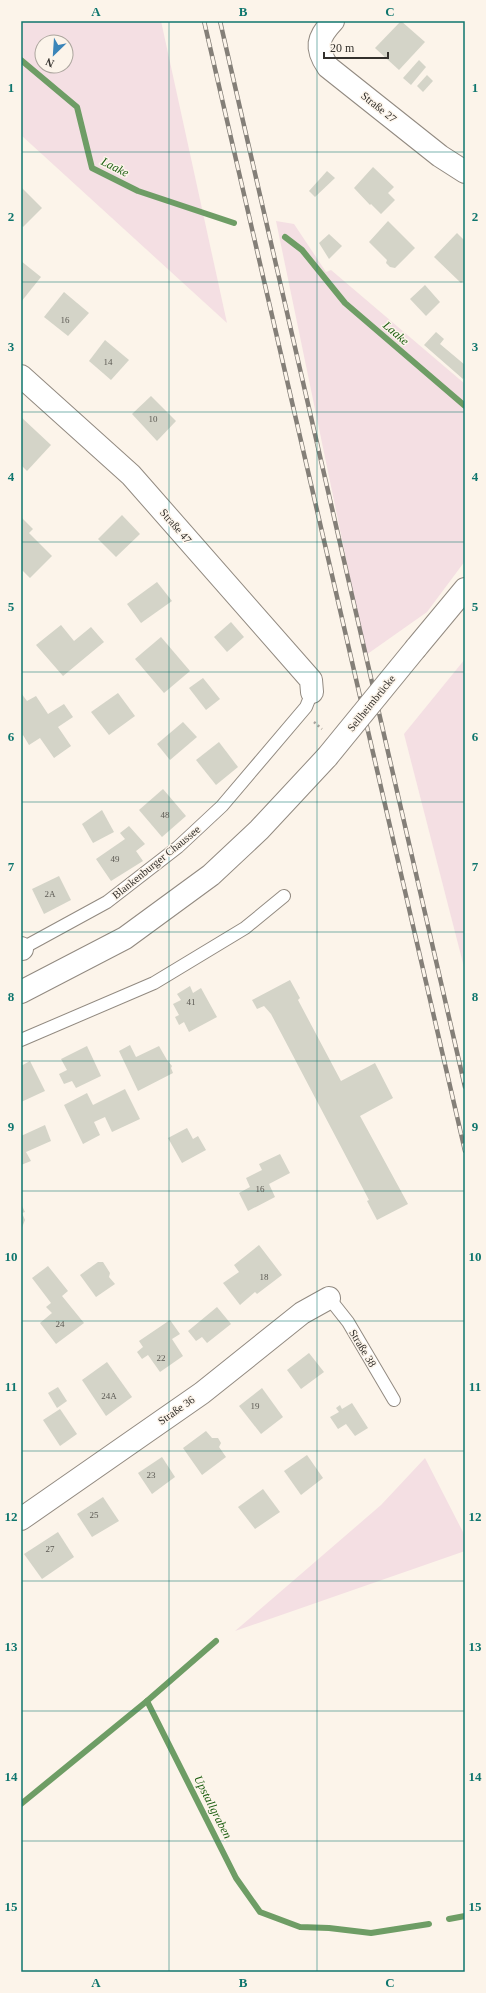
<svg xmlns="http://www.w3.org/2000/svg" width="486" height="1993" viewBox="0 0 486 1993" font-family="Georgia,serif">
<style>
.green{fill:#f4dfe3;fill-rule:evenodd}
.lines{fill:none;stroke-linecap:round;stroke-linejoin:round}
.stream{stroke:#6e9d65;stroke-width:6}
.building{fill:#d4d4c8}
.service-casing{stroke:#928a81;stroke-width:14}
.minor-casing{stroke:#928a81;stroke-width:24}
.secondary-casing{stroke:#928a81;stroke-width:24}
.path{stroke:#a9a39c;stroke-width:2.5;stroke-dasharray:2 3;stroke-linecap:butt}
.service{stroke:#fff;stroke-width:12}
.minor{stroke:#fff;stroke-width:22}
.secondary{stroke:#fff;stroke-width:22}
.rail-casing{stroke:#847f78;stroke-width:4.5}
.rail{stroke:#fcf4ea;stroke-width:3;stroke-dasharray:9;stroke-linecap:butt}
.secondary-bridge-casing{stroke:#928a81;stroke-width:24;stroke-linecap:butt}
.secondary-bridge{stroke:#fff;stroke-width:22}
.grid{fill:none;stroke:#0f766e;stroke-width:1;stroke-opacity:0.55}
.labels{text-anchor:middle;stroke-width:3;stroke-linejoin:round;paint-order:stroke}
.number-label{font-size:9px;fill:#5b5953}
.street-label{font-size:11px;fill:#33302c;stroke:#fcf4ea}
.water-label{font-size:12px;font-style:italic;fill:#1c5e10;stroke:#fcf4ea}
.neatline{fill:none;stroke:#0f766e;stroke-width:1.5}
.grid-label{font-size:13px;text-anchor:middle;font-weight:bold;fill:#0f766e}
</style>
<rect width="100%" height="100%" fill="#fcf4ea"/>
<g class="green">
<path d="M 21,21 L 161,21 L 227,323 L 21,135 ZM 42,42 L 66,42 L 66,66 L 42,66 Z"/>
<polygon points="276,221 294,224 326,272 331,270 465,384 465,561 427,612 366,655"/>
<polygon points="465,659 465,971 404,734"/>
<polygon points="425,1458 465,1536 465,1551 235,1631 381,1505"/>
</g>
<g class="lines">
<g class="stream">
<polyline points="21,60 77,107 92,168 138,191 234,223"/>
<polyline points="285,237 302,250 345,303 465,406"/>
<polyline points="147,1701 216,1641"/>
<polyline points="21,1804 147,1701 236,1878 260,1912 300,1927 329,1928 371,1933 429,1924"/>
<polyline points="449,1919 465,1916"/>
</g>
</g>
<g class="building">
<polygon points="401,21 425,42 399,70 375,48"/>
<polygon points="419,60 426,67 411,85 403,78"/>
<polygon points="427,75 433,81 423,92 417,86"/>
<polygon points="373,167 394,187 388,193 395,200 381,214 371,204 370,205 354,188"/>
<polygon points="327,171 335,178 315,197 309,191"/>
<polygon points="21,187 42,208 23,227 21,224"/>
<polygon points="388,221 415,248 395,268 390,267 386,263 387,260 369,242"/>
<polygon points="457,233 465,241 465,279 461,283 434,257"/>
<polygon points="329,234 342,246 329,259 319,243"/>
<polygon points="21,261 41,277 21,302"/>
<polygon points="425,285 440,302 426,316 410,299"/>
<polygon points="64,292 89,313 68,336 44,317"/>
<polygon points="436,332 444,339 440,344 465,365 465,376 463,379 424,345"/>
<polygon points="105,340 129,360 111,380 89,361"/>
<polygon points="151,396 176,421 157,441 132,414"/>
<polygon points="21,417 51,445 27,471 21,465"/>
<polygon points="122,515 140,534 116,557 98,539"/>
<polygon points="22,518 33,529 29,533 52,556 30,578 21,569"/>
<polygon points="157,582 172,601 141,623 127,604"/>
<polygon points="231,622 244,637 227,652 214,637"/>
<polygon points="61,625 74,641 91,627 104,642 63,676 36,645"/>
<polygon points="161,637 190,671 164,693 135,659"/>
<polygon points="203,678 220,699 206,710 189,688"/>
<polygon points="21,693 27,701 36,696 48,714 64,704 73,717 58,727 71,746 54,758 40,738 29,745 23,735 21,737"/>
<polygon points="118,693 135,716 109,735 91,712"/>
<polygon points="183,722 197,737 170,760 157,744"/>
<polygon points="219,742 238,767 216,785 196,760"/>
<polygon points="163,789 186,816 162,837 139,810"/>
<polygon points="102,810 114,832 93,843 82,824"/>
<polygon points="129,826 145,844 136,851 143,861 111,881 96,859 125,839 120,833"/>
<polygon points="59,876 71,900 44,914 32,889"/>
<polygon points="290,980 300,998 298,1000 341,1081 375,1063 393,1098 360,1116 408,1204 377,1220 367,1201 369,1200 271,1014 264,1006 257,1009 252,1000"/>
<polygon points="190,986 193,993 201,988 217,1017 189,1032 184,1022 179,1025 175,1017 179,1015 173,1004 181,1000 177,994"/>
<polygon points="130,1045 136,1057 159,1046 167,1060 172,1066 171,1068 173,1073 138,1091 119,1051"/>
<polygon points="87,1046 101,1076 76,1088 72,1081 64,1084 59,1074 67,1070 61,1059"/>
<polygon points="30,1061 45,1091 21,1102 21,1066"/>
<polygon points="125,1089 140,1119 112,1132 105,1117 94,1122 100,1135 83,1144 64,1105 87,1093 93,1105"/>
<polygon points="45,1125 51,1141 26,1152 31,1161 21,1165 21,1136"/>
<polygon points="187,1128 193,1139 198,1136 206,1150 182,1163 168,1138"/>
<polygon points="280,1154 290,1173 269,1184 275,1197 248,1211 239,1193 250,1187 246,1178 262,1170 259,1164"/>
<polygon points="21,1204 25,1212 22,1213 25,1220 21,1230"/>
<polygon points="259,1245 282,1275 257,1294 255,1292 240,1305 223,1283 239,1272 234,1265"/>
<polygon points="98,1262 103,1262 110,1273 109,1277 115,1284 96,1297 80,1275"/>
<polygon points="48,1266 68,1291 62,1296 84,1323 56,1344 40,1323 52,1313 46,1307 51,1303 32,1278"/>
<polygon points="217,1307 231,1324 207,1343 202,1337 196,1341 188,1331"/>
<polygon points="170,1320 180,1334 172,1339 183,1356 160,1372 148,1355 142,1359 137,1352 143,1347 139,1341"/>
<polygon points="309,1353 324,1372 301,1389 287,1370"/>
<polygon points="107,1362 132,1397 106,1416 82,1380"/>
<polygon points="58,1387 67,1401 57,1408 48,1393"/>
<polygon points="262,1388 283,1417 261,1434 239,1406"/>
<polygon points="352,1403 368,1428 355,1436 346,1424 338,1429 330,1417 339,1412 336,1408 340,1405 342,1409"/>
<polygon points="60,1409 77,1434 60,1446 43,1420"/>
<polygon points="206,1431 212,1438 218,1438 221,1443 219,1447 226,1457 202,1475 183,1448"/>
<polygon points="307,1455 323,1478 301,1495 284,1471"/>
<polygon points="162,1457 175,1477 152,1494 138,1473"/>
<polygon points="263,1489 280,1512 255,1529 238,1507"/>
<polygon points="103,1497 119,1521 92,1537 77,1514"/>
<polygon points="58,1532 74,1557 42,1579 24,1554"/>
</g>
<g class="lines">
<defs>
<g id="service">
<polyline points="21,949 107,902 178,847 222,806 306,707 312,692"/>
<polyline points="21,1040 154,983 245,928 284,896"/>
<polyline points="329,1298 348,1322 394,1400"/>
</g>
<g id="minor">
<path d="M 333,21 C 317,38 315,48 328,67 L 440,156 L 465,172"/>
<polyline points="21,376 131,475 311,680 312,692"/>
<polyline points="21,948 22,949"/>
<polyline points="21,1519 202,1393 302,1313 329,1298"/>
</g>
<g id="secondary">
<polyline points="416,648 465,589"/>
<polyline points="21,992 125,938 211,875 259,830 327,757"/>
</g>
</defs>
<use href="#service" class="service-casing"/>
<use href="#minor" class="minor-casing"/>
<use href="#secondary" class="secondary-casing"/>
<polyline class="path" points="314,722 322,729"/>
<use href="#service" class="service"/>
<use href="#minor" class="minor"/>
<use href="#secondary" class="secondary"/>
<defs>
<g id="rail">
<polyline points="204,21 465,1151"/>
<polyline points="220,21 465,1087"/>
</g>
</defs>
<use href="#rail" class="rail-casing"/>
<use href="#rail" class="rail"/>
<defs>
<polyline id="secondary-bridge" points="327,757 416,648"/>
</defs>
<use href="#secondary-bridge" class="secondary-bridge-casing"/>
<use href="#secondary-bridge" class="secondary-bridge"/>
</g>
<path class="grid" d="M 169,21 L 169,1972M 317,21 L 317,1972M 21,152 L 465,152M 21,282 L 465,282M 21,412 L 465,412M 21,542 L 465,542M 21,672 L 465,672M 21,802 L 465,802M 21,932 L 465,932M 21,1061 L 465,1061M 21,1191 L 465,1191M 21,1321 L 465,1321M 21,1451 L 465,1451M 21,1581 L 465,1581M 21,1711 L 465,1711M 21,1841 L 465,1841"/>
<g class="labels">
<g class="number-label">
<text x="65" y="323">16</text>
<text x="108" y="365">14</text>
<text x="153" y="422">10</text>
<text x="165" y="818">48</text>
<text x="115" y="862">49</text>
<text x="50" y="897">2A</text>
<text x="191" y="1005">41</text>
<text x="260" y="1192">16</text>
<text x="264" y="1280">18</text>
<text x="60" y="1327">24</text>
<text x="161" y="1361">22</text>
<text x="109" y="1399">24A</text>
<text x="255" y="1409">19</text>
<text x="151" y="1478">23</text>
<text x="94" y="1518">25</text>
<text x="50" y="1552">27</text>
</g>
<g class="street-label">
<text transform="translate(379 107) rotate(39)" y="4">Straße 27</text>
<text transform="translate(176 526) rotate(49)" y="4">Straße 47</text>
<text transform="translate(371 703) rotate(-51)" y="4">Sellheimbrücke</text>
<text transform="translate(156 862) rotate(-39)" y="4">Blankenburger Chaussee</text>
<text transform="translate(363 1348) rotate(59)" y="4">Straße 38</text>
<text transform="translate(176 1410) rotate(-35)" y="4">Straße 36</text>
</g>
<g class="water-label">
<text transform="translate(115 167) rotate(27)" y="4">Laake</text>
<text transform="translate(396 333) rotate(41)" y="4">Laake</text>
<text transform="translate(213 1807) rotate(63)" y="4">Upstallgraben</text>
</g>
</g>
<rect width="486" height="1993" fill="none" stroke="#fcf4ea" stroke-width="44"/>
<g transform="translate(54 54) rotate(205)"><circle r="19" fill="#fcf4ea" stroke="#aca69e"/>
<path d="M0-3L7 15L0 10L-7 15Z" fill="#3b85b9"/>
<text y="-6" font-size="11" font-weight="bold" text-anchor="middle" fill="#33302c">N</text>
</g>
<path d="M324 52v6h64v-6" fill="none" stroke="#33302c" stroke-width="2"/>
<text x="330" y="52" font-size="12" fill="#33302c" stroke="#fcf4ea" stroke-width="3" paint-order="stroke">20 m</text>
<rect x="22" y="22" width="442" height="1949" class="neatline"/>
<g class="grid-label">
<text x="96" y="16">A</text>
<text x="243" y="16">B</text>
<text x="390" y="16">C</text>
<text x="11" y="92">1</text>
<text x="475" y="92">1</text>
<text x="11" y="221">2</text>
<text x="475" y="221">2</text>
<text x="11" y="351">3</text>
<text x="475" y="351">3</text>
<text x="11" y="481">4</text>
<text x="475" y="481">4</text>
<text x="11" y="611">5</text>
<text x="475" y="611">5</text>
<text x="11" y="741">6</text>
<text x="475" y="741">6</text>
<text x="11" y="871">7</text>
<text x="475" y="871">7</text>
<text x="11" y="1001">8</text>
<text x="475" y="1001">8</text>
<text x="11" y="1131">9</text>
<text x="475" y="1131">9</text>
<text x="11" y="1261">10</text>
<text x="475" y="1261">10</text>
<text x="11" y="1391">11</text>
<text x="475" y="1391">11</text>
<text x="11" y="1521">12</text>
<text x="475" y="1521">12</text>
<text x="11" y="1651">13</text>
<text x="475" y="1651">13</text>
<text x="11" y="1781">14</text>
<text x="475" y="1781">14</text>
<text x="11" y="1911">15</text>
<text x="475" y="1911">15</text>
<text x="96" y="1987">A</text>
<text x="243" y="1987">B</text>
<text x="390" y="1987">C</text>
</g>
</svg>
